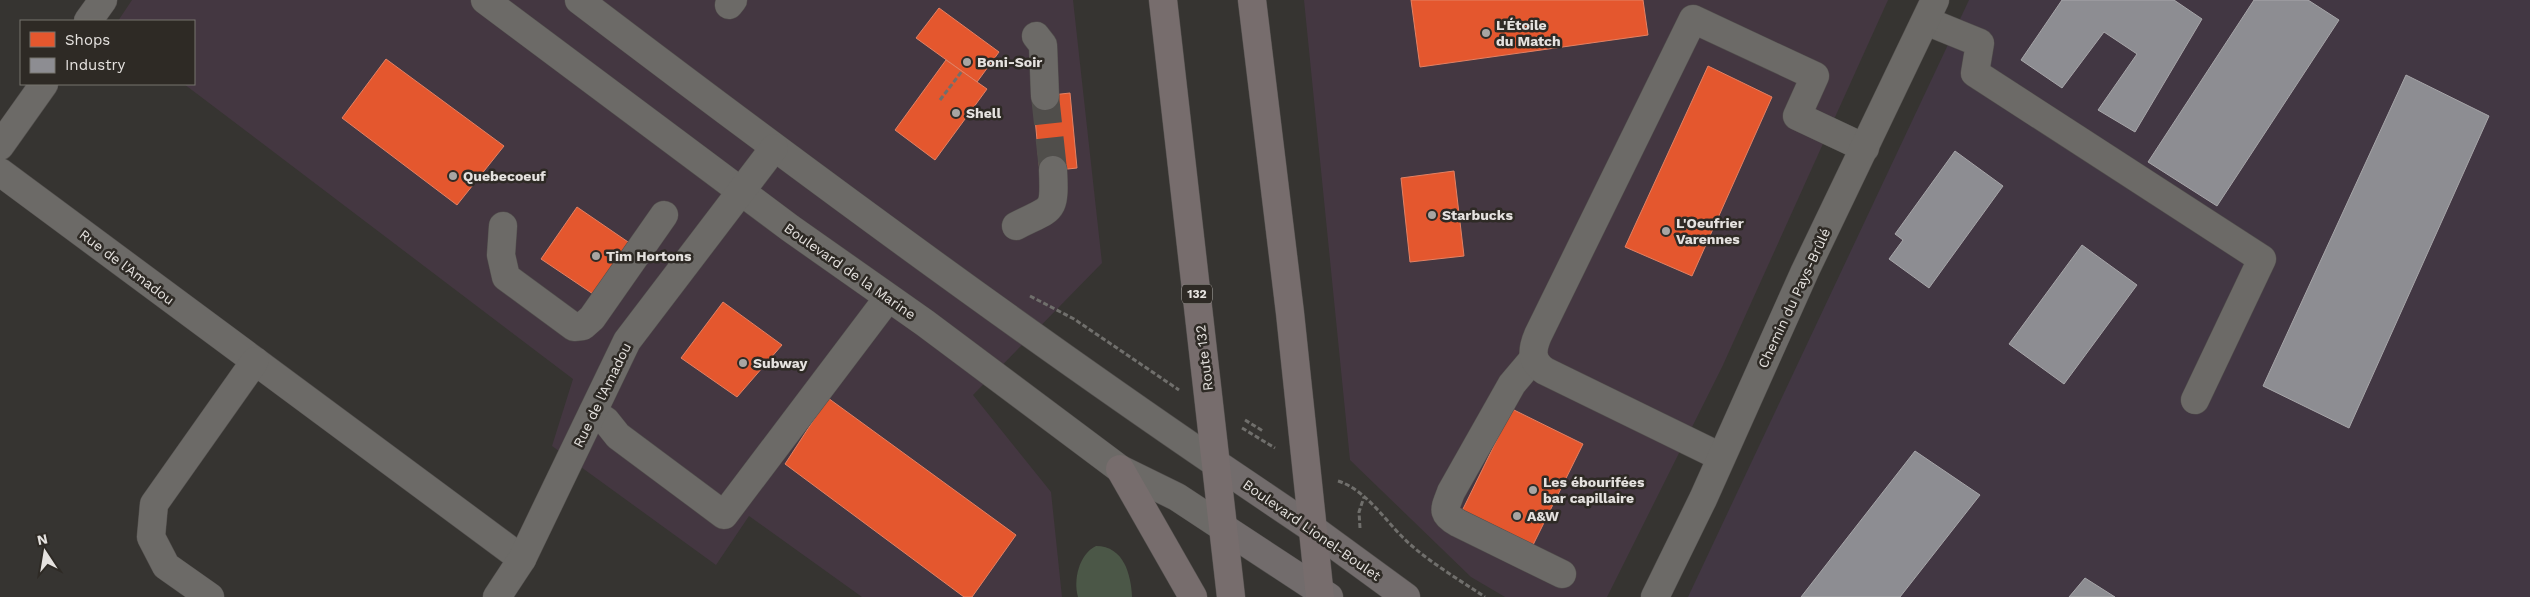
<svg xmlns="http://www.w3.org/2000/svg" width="2530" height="597" viewBox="0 0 2530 597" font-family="'Work Sans',sans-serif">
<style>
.commercial{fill:#443741}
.industrial{fill:#423743}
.green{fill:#4b5747}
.shops{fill:#e4572e;stroke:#e48163}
.industry{fill:#8d8d92;stroke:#a7a6a9}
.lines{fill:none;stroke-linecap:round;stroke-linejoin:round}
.minor-tunnel{stroke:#504e4b;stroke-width:28;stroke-dasharray:28 14;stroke-linecap:butt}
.minor-casing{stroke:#524f4d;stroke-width:29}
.major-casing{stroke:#524f4d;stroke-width:29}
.highway-casing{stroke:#524f4d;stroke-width:29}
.path{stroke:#706f6c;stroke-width:3;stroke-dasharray:5 2.5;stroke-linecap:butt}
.minor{stroke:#6c6a67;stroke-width:28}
.major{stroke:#726c6c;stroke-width:28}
.highway{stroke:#776d6d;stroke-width:28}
.poi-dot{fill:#a8a5a2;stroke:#2e2a25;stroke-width:2}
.labels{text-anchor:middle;stroke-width:5;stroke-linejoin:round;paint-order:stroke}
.shield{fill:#2e2a25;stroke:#aeaba7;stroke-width:1}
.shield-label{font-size:12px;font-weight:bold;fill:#e5e2df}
.poi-label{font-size:14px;font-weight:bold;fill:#e5e2df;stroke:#2e2a25;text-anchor:start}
.street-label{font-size:14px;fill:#e5e2df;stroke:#2e2a25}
</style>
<rect width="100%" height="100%" fill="#363431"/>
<g class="commercial">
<polygon points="132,0 1073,0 1102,263 973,395 1051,492 1062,597 862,597 749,516 716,565 552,446 573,379 184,84 194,84 194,21 118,21"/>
<polygon points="1304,0 1888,0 1723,365 1607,597 1505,597 1471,577 1350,460"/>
</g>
<polygon class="industrial" points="1969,0 2530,0 2530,597 1688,597"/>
<path class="green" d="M 1096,546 C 1124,546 1131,575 1132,597 L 1078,597 C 1073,580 1079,554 1096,546 Z"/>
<g class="shops">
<polygon points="1411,0 1643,0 1648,35 1420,67"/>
<polygon points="939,8 999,52 977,82 916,38"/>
<polygon points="386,59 504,146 457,205 342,118"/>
<polygon points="946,60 987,89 935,160 895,130"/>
<polygon points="1708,66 1772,97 1692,276 1625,247"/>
<polygon points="1070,93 1077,168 1040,172 1033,97"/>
<polygon points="1454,171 1464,256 1410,262 1401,178"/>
<polygon points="577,207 631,244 596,296 541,259"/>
<polygon points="723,302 782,345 737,397 681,358"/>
<polygon points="828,398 1016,535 972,597 964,597 785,464"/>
<polygon points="1512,409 1583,444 1533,545 1462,511"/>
</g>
<g class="industry">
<polygon points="2062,0 2174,0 2202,19 2135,132 2098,110 2137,54 2104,32 2062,88 2021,60"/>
<polygon points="2254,0 2308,0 2339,20 2217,206 2148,162"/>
<polygon points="2406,75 2489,116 2349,428 2263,386"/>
<polygon points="1955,151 2003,186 1929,288 1889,259 1903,240 1895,234"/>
<polygon points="2082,245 2137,285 2064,384 2009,344"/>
<polygon points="1915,451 1980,495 1900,597 1801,597"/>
<polygon points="2085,578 2115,597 2069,597"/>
</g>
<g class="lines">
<polyline class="minor-tunnel" points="1045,96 1053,170"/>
<defs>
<g id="minor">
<polyline points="485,0 790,228 925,323 1120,469 1177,497 1224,528"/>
<path d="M 579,0 C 788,159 1000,316 1217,464"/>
<polyline points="729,5 733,0"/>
<polyline points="88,21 103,0"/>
<polyline points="1926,21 1980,43 1975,73 2262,259 2195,400"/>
<polyline points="1036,36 1043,45 1045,96"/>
<polyline points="0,146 44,84"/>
<polyline points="0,172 522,559"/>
<polyline points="503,226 501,255 506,277 574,327 583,326 592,318 664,215"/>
<path d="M 1016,226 C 1053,207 1055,214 1053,170"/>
<path d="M 1534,358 L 1512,384 L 1451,492 C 1445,509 1440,513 1458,523 L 1562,574"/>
<polyline points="593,412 606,421 618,436 724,515 888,298"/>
<path d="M 1721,457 L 1545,371 C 1530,361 1532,349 1538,335 L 1693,19 L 1815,76 L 1797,116 L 1865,148"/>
<polyline points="210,597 166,566 151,537 154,504 255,361"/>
<polyline points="497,597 522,559 627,341 774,148"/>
<polyline points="1655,597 1703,499 1805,271 1935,0"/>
</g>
<g id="major">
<polyline points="1217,464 1313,529 1406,597"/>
<polyline points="1224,528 1329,597"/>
</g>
<g id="highway">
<polyline points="1163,0 1231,597"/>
<polyline points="1252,0 1290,313 1320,597"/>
<polyline points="1120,469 1193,597"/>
</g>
</defs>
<use href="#minor" class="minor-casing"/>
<use href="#major" class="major-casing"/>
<use href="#highway" class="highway-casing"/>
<g class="path">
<polyline points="940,100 962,71"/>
<polyline points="1030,296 1074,319 1179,390"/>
<polyline points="1245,420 1263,431"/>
<polyline points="1242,428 1275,448"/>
<path d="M 1338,481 C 1369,491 1388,526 1412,546 C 1434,565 1461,581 1485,597"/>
<polyline points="1360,528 1359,512 1364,497"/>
</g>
<use href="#minor" class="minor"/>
<use href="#major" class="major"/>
<use href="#highway" class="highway"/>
</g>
<g class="poi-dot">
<circle cx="1486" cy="33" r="5"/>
<circle cx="967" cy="62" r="5"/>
<circle cx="956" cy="113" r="5"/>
<circle cx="453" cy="176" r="5"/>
<circle cx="1432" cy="215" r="5"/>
<circle cx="1666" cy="231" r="5"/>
<circle cx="596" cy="256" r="5"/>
<circle cx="743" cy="363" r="5"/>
<circle cx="1533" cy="490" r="5"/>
<circle cx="1517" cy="516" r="5"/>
</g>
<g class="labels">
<rect class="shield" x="1182" y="284.5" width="30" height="19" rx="4"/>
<g class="shield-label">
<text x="1197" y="298">132</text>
</g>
<g class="poi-label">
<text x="1496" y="30">L'Étoile<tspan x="1496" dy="16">du Match</tspan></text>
<text x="977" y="67">Boni-Soir</text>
<text x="966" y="118">Shell</text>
<text x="463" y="181">Quebecoeuf</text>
<text x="1442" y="220">Starbucks</text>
<text x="1676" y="228">L'Oeufrier<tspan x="1676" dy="16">Varennes</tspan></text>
<text x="606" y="261">Tim Hortons</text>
<text x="753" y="368">Subway</text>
<text x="1543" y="487">Les ébourifées<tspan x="1543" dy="16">bar capillaire</tspan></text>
<text x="1527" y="521">A&amp;W</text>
</g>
<g class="street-label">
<text transform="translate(127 267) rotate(37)" y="5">Rue de l'Amadou</text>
<text transform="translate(850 271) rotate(35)" y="5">Boulevard de la Marine</text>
<text transform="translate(1794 298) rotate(-65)" y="5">Chemin du Pays-Brûlé</text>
<text transform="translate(1204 358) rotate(-97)" y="5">Route 132</text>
<text transform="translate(602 395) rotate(-64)" y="5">Rue de l'Amadou</text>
<text transform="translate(1312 530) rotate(35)" y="5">Boulevard Lionel-Boulet</text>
</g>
</g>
<rect x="20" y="20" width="175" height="65" fill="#2e2a25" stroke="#77746f"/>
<rect x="30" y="32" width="25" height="15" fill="#e4572e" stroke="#77746f"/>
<text x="65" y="45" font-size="15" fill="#e5e2df">Shops</text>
<rect x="30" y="58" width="25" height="15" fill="#8d8d92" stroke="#77746f"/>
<text x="65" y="70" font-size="15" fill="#e5e2df">Industry</text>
<g transform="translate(45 552) rotate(348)" stroke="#2e2a25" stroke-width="4" paint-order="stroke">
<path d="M0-4L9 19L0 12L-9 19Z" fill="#e5e2df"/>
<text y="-8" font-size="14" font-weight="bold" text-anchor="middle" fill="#e5e2df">N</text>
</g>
</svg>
